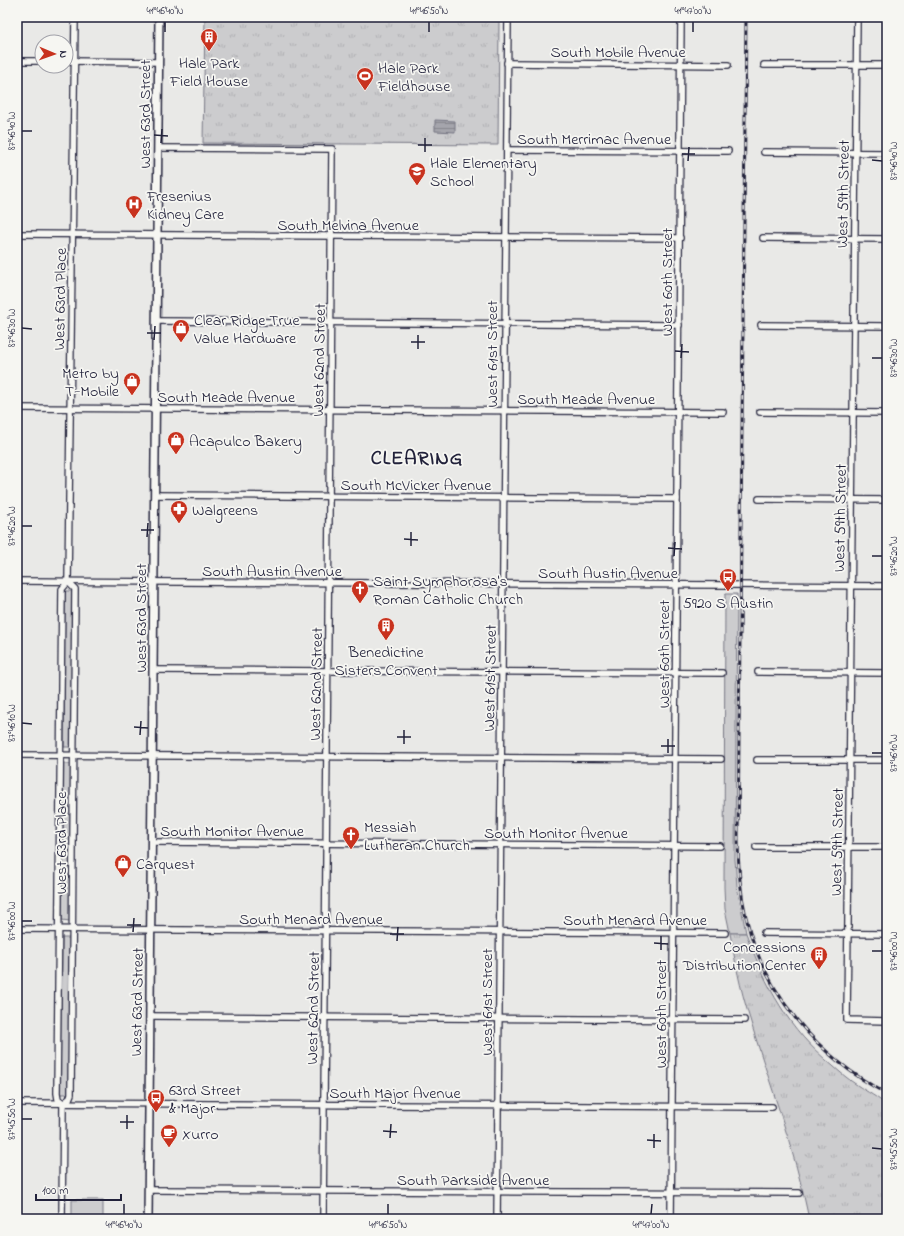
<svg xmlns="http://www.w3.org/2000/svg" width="904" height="1236" viewBox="0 0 904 1236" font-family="'Indie Flower',sans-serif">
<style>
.green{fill:#ccccce;stroke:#777784}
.park{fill:url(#park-tufts);stroke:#777784}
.water{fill:url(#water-rules);stroke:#71717f}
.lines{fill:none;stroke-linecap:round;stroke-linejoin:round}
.minor-casing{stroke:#22223b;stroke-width:8}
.major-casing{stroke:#22223b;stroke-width:10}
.minor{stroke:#f6f6f2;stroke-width:5.5}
.major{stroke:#f6f6f2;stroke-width:7}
.rail-casing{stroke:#22223b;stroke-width:3}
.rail{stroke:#f6f6f2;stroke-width:1.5;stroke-dasharray:4.5;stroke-linecap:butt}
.ticks{fill:none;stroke:#22223b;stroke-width:1.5}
.labels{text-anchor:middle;stroke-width:3.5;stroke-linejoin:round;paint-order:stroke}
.street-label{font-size:16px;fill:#22223b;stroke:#f6f6f2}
.poi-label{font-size:16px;fill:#22223b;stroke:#f6f6f2;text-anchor:start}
.district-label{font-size:20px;font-weight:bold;letter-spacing:1px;fill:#22223b;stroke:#f6f6f2}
.neatline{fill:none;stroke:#22223b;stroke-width:1.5}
.ticks-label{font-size:10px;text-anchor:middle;fill:#22223b}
</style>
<defs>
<pattern id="park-tufts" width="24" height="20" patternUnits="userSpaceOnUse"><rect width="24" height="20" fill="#ccccce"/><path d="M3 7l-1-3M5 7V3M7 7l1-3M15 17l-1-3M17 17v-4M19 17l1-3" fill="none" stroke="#afafb2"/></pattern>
<pattern id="water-rules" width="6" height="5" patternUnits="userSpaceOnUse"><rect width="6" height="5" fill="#a5a5ac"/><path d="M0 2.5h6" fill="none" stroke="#86868d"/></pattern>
</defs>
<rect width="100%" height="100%" fill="#e9e9e7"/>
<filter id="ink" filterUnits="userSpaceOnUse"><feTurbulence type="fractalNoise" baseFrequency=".025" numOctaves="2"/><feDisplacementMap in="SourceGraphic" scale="8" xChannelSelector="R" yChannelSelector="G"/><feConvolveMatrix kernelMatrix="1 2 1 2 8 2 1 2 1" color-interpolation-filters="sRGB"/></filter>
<g filter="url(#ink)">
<g class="green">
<polygon points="65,591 73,591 71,747 64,747"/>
<polygon points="725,594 737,594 735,859 737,886 746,933 730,933 725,909 724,887"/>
<polygon points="63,764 72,764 70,921 62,920"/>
<polygon points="62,938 70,938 69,1094 60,1094"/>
<rect x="72" y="1200" width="31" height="19"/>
</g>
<g class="park">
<polygon points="205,17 499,17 498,145 203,143"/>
<path d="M 730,933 L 746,933 C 766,987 788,1029 833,1066 C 841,1073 849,1080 857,1085 C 867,1092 878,1097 887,1106 L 887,1219 L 809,1219 C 795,1149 769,1083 749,1016 C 740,988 735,961 730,933 Z"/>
</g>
<polygon class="water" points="435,120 455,121 455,132 435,131"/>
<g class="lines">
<defs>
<g id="minor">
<polyline points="857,17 847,1020 887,1021"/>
<polyline points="17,61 42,61"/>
<polyline points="66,61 158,62"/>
<polyline points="507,63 728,65"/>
<polyline points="764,65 887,65"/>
<polyline points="158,148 332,149 323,1219"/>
<polyline points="507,150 728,151"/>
<polyline points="764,152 887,153"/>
<polyline points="17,234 680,238"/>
<polyline points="763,238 887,239"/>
<polyline points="156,321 679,325"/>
<polyline points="761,325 887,326"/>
<polyline points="17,408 723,412"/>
<polyline points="760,412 887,413"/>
<polyline points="155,495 677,499"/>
<polyline points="759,499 887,500"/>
<polyline points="17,581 887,586"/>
<polyline points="153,670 722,673"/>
<polyline points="758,672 887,673"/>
<polyline points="17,755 721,759"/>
<polyline points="757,760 887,760"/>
<polyline points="152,842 720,846"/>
<polyline points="756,847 887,847"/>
<polyline points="17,929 725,933"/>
<polyline points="764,933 887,934"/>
<polyline points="150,1016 744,1020"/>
<polyline points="17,1103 772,1107"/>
<polyline points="63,1103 58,1099 57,1093 62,589 68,582 75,17"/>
<polyline points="64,1103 69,1099 71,1094 75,589 68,582"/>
<polyline points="148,1190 799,1193"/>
<polyline points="62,1219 63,1103"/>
<polyline points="497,1219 508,17"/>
<polyline points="671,1219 681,17"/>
</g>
<polyline id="major" points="148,1219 159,17"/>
</defs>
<use href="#minor" class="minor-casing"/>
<use href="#major" class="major-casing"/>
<use href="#minor" class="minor"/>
<use href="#major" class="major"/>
<defs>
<path id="rail" d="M 746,17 L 738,839 C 738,865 740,891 746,917 C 764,994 818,1057 887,1094"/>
</defs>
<use href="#rail" class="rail-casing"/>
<use href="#rail" class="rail"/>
</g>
</g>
<path class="ticks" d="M 165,32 L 165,22M 429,32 L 429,22M 693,32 L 693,22M 22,131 L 32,131M 154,135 L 168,136M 161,143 L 162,129M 418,145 L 432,145M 425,152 L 425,138M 682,154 L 695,154M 872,160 L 882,161M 688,161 L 689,147M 22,328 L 32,329M 147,333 L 161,333M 154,340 L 155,326M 411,342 L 425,342M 418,349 L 418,335M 675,351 L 689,352M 681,358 L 682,344M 872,358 L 882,358M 22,526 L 32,526M 141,530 L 154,530M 147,537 L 148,523M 404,539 L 418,540M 411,546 L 411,532M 668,548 L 682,549M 674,556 L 675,542M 872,556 L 882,556M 22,723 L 32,724M 134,727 L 148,728M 140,735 L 141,721M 397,737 L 411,737M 404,744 L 404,730M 661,746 L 675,746M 668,753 L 668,739M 872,753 L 882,753M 22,921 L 32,921M 127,925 L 141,925M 133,932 L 134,918M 390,934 L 404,934M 397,941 L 398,927M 654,943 L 668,944M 661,950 L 661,936M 872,951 L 882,951M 22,1119 L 32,1119M 120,1122 L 134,1122M 127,1129 L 127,1115M 383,1131 L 397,1132M 390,1138 L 391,1124M 647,1140 L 661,1141M 654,1148 L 654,1134M 872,1148 L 882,1149M 124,1214 L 124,1204M 388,1214 L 388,1204M 651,1214 L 652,1204"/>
<defs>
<symbol id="building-pin" viewBox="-11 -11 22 30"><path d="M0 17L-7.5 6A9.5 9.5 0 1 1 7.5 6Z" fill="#c8321e" stroke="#f6f6f2"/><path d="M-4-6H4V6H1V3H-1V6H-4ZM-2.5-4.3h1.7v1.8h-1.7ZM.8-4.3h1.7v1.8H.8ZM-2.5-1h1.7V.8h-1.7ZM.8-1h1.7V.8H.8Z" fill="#fff"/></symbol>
<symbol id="stadium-pin" viewBox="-11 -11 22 30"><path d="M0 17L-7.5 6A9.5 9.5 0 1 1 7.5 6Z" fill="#c8321e" stroke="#f6f6f2"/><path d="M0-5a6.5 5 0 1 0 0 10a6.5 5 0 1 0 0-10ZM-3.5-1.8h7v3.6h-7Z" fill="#fff"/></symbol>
<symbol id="school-pin" viewBox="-11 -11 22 30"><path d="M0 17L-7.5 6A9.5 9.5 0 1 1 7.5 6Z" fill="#c8321e" stroke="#f6f6f2"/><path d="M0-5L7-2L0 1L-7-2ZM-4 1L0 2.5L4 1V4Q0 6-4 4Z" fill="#fff"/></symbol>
<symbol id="hospital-pin" viewBox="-11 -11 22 30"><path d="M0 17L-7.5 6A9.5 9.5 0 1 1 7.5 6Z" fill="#c8321e" stroke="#f6f6f2"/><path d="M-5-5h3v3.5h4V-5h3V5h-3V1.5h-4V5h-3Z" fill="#fff"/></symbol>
<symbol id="shop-pin" viewBox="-11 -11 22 30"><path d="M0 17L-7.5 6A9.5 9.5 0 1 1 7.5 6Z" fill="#c8321e" stroke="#f6f6f2"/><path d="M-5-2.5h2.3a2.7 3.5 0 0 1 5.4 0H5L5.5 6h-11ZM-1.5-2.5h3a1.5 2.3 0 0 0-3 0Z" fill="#fff"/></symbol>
<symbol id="pharmacy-pin" viewBox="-11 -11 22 30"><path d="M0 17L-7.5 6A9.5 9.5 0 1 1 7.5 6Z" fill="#c8321e" stroke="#f6f6f2"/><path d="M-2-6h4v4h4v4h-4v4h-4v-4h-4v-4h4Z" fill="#fff"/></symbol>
<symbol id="bus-pin" viewBox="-11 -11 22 30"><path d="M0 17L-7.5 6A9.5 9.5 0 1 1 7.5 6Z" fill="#c8321e" stroke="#f6f6f2"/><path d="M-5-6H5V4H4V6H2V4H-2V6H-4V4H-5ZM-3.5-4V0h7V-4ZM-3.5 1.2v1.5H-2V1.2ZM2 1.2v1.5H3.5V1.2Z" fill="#fff"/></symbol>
<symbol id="church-pin" viewBox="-11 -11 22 30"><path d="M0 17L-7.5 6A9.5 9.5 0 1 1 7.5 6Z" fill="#c8321e" stroke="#f6f6f2"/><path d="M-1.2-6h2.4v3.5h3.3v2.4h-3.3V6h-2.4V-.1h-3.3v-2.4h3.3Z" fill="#fff"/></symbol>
<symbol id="cafe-pin" viewBox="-11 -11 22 30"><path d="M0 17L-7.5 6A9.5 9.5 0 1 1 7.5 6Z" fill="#c8321e" stroke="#f6f6f2"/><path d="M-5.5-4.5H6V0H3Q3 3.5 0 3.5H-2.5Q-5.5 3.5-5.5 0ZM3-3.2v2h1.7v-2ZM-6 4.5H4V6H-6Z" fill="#fff"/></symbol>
</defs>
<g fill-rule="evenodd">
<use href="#building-pin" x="199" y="27" width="20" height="27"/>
<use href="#stadium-pin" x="355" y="66" width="20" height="27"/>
<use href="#school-pin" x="407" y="161" width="20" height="27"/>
<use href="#hospital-pin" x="124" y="194" width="20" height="27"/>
<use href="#shop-pin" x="171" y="318" width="20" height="27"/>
<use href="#shop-pin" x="122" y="371" width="20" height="27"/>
<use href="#shop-pin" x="166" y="430" width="20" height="27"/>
<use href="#pharmacy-pin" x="169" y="499" width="20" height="27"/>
<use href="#bus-pin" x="718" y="567" width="20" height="27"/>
<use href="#church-pin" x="350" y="579" width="20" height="27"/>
<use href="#building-pin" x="376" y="616" width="20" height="27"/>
<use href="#church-pin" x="341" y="825" width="20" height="27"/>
<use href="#shop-pin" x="113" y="853" width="20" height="27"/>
<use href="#building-pin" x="809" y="945" width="20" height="27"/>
<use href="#bus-pin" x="146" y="1088" width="20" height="27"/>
<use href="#cafe-pin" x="159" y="1123" width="20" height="27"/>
</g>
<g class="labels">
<g class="street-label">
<text x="618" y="57">South Mobile Avenue</text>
<text transform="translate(144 114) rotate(-90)" y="6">West 63rd Street</text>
<text x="594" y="144">South Merrimac Avenue</text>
<text transform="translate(842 194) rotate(-89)" y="6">West 59th Street</text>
<text x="348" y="230">South Melvina Avenue</text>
<text transform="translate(666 282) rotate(-90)" y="6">West 60th Street</text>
<text transform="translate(59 299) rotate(-89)" y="6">West 63rd Place</text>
<text transform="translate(491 354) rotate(-90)" y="6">West 61st Street</text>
<text transform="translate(318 360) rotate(-89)" y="6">West 62nd Street</text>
<text x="226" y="402">South Meade Avenue</text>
<text x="586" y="404">South Meade Avenue</text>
<text x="416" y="490">South McVicker Avenue</text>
<text transform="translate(839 518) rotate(-89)" y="6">West 59th Street</text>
<text x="272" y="576">South Austin Avenue</text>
<text x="608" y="578">South Austin Avenue</text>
<text transform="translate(140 618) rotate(-90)" y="6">West 63rd Street</text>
<text transform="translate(663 654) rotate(-90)" y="6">West 60th Street</text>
<text transform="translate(489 678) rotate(-89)" y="6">West 61st Street</text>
<text transform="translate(315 684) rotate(-89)" y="6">West 62nd Street</text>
<text x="232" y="836">South Monitor Avenue</text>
<text x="556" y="838">South Monitor Avenue</text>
<text transform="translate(836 842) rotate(-89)" y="6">West 59th Street</text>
<text transform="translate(60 843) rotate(-90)" y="6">West 63rd Place</text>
<text x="311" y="924">South Menard Avenue</text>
<text x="635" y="925">South Menard Avenue</text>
<text transform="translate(136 1002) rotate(-89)" y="6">West 63rd Street</text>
<text transform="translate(486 1002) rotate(-90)" y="6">West 61st Street</text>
<text transform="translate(312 1008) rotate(-89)" y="6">West 62nd Street</text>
<text transform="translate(660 1014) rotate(-90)" y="6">West 60th Street</text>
<text x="395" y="1098">South Major Avenue</text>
<text x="473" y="1185">South Parkside Avenue</text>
</g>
<g class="poi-label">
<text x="209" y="68" text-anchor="middle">Hale Park<tspan x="209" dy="18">Field House</tspan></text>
<text x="378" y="73">Hale Park<tspan x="378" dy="18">Fieldhouse</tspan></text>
<text x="430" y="168">Hale Elementary<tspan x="430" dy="18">School</tspan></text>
<text x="147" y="201">Fresenius<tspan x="147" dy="18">Kidney Care</tspan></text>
<text x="194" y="325">Clear Ridge True<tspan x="194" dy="18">Value Hardware</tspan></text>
<text x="119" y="378" text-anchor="end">Metro by<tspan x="119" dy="18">T-Mobile</tspan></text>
<text x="189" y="446">Acapulco Bakery</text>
<text x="192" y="515">Walgreens</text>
<text x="373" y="586">Saint Symphorosa's<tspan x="373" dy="18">Roman Catholic Church</tspan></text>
<text x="728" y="608" text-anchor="middle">5920 S Austin</text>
<text x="386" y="657" text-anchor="middle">Benedictine<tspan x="386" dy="18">Sisters Convent</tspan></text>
<text x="364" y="832">Messiah<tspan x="364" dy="18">Lutheran Church</tspan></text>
<text x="136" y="869">Carquest</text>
<text x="806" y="952" text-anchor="end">Concessions<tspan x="806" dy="18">Distribution Center</tspan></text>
<text x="169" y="1095">63rd Street<tspan x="169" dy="18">&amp; Major</tspan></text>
<text x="182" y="1139">Xurro</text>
</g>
<g class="district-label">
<text x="417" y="464">CLEARING</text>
</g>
</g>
<rect width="904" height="1236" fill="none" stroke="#f6f6f2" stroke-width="44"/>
<g transform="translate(54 54) rotate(92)"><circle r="19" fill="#f6f6f2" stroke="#a1a1a9"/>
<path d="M0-3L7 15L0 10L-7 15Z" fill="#c8321e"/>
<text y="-6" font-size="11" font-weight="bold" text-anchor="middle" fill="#22223b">N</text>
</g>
<path d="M36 1194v6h85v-6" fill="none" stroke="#22223b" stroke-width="2"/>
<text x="42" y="1194" font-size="12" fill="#22223b" stroke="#f6f6f2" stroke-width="3" paint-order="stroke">100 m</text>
<rect x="22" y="22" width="860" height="1192" class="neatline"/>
<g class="ticks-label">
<text x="165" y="14">41°46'40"N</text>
<text x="429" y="14">41°46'50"N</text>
<text x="693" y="14">41°47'00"N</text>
<text transform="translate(11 131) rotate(-90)" y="4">87°46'40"W</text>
<text transform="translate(893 161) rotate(-90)" y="4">87°46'40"W</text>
<text transform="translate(11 328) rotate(-90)" y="4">87°46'30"W</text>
<text transform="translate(893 358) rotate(-90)" y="4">87°46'30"W</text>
<text transform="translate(11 526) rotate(-90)" y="4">87°46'20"W</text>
<text transform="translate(893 556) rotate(-90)" y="4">87°46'20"W</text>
<text transform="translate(11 723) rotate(-90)" y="4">87°46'10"W</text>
<text transform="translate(893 753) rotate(-90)" y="4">87°46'10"W</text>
<text transform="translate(11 921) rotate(-90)" y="4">87°46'00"W</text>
<text transform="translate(893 951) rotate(-90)" y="4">87°46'00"W</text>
<text transform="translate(11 1119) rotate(-90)" y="4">87°45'50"W</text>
<text transform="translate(893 1149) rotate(-90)" y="4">87°45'50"W</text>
<text x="124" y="1228">41°46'40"N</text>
<text x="388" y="1228">41°46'50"N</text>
<text x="651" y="1228">41°47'00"N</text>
</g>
</svg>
